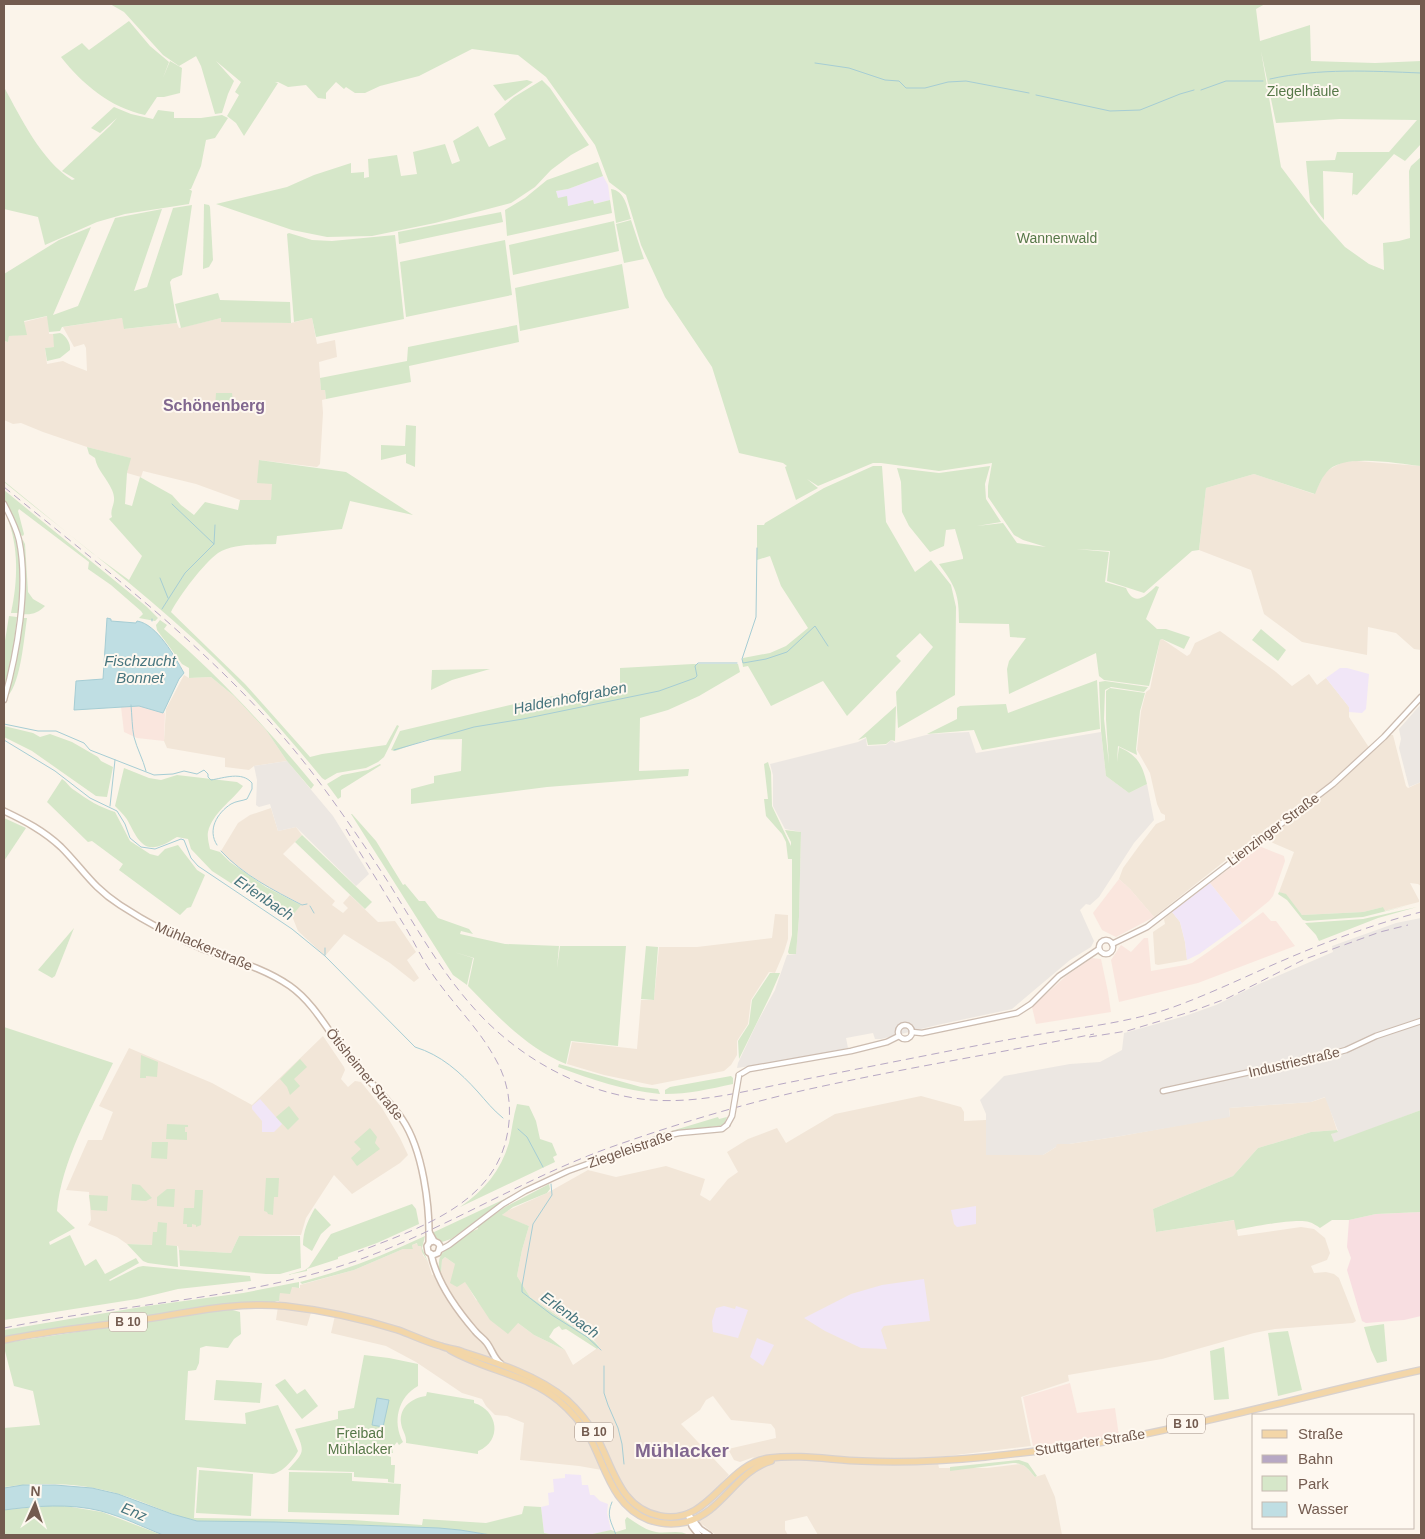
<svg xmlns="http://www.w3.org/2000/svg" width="1425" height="1539" viewBox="0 0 1425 1539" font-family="Arial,sans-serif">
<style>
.residential{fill:#f2e6d8}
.commercial{fill:#fae6de}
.industrial{fill:#ece7e2}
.education{fill:#f1e6f7}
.medical{fill:#f8dee1}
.green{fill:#d6e7c9}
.water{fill:#bfdee3;stroke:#a6cdd4}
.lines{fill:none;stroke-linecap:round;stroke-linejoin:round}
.stream{stroke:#a6cdd4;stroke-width:1}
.tertiary-casing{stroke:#ccbcb0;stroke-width:7}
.secondary-casing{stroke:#cebcae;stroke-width:8}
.primary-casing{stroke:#d8d1ce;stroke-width:8}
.tertiary{stroke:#fff;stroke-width:4.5}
.secondary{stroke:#fff;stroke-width:5}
.primary{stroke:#f3d6a8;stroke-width:5.5}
.rail{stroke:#b7a8c4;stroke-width:1;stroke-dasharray:8 5;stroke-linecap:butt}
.tertiary-bridge-casing{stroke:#ccbcb0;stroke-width:7;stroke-linecap:butt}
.tertiary-bridge{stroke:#fff;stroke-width:4.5}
.labels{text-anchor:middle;stroke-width:4;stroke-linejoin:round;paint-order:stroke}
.shield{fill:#fef8f0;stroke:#9d8a7f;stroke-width:1}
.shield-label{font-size:12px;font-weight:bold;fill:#735b4f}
.park-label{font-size:14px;fill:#567848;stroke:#fef8f0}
.street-label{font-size:14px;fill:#735b4f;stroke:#fef8f0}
.water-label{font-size:15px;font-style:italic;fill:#47757e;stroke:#fef8f0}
.quarter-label{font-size:16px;font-weight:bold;fill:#81678f;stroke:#fef8f0}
.district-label{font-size:19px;font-weight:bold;fill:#81678f;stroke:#fef8f0}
</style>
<rect width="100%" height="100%" fill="#fbf4ea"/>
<g class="residential">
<polygon points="48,316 49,334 53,334 55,347 45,348 47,364 63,361 69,364 87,371 86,348 84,344 74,347 63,327 122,318 125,329 177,323 179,328 221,318 221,321 291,323 312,318 317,344 335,340 337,357 319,362 321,390 325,390 326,399 322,400 323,413 320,464 317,467 259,460 273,484 271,500 240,500 196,484 143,471 141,477 127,473 130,458 87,447 43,432 21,423 13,424 4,420 4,341 8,342 9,336 26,334 24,322"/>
<polygon points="1356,461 1421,466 1421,650 1414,649 1396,633 1368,627 1367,655 1302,642 1264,614 1251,570 1199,550 1206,488 1254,474 1314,494 1326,471 1343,462"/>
<polygon points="1220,631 1276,672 1292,686 1309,674 1317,685 1326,678 1349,707 1349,717 1372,752 1390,735 1393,735 1406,786 1408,788 1421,782 1421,886 1418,884 1410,883 1419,900 1419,902 1384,911 1383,907 1363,912 1302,915 1286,895 1279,892 1294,852 1273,843 1262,834 1245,845 1154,917 1130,889 1119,879 1123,868 1139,846 1156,824 1165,820 1165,815 1161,813 1157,804 1150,773 1137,750 1141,711 1146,692 1150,689 1160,640 1162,639 1187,656 1190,654 1195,643"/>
<polygon points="184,675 189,678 211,677 234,696 266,730 287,761 254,766 249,770 225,767 225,758 167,748 164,741 166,709"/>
<polygon points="271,808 278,831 296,827 302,835 283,854 335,901 332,905 343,913 348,908 343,903 350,895 378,922 395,921 416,952 407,960 419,978 414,982 390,963 344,934 325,956 298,931 292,916 301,904 266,886 230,861 221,851 238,823 250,815"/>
<polygon points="1172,912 1180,922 1185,942 1187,960 1158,965 1155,964 1153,932 1165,924 1164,919"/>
<polygon points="775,914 788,915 788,939 784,952 775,973 769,972 751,1000 748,1024 737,1041 737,1055 731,1065 724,1071 652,1085 604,1075 567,1064 572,1042 637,1049 641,1000 654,1000 659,947 697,947 772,938"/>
<polygon points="323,1036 344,1067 345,1070 341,1079 348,1087 355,1081 361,1082 382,1108 400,1138 408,1155 400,1163 352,1194 334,1175 306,1218 301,1235 239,1236 231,1253 179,1250 178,1246 127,1244 117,1237 88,1225 91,1220 89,1192 66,1190 88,1140 102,1140 113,1112 99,1106 129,1048 212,1083 252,1105"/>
<polygon points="921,1096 961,1107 964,1112 964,1121 986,1120 986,1155 1043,1155 1056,1147 1056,1144 1069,1144 1121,1136 1230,1116 1229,1108 1311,1102 1326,1097 1337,1130 1311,1132 1258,1148 1233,1176 1153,1209 1156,1232 1235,1220 1238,1236 1301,1227 1314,1229 1325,1238 1330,1253 1327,1260 1311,1266 1314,1273 1326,1272 1334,1274 1339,1278 1356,1321 1353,1323 1275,1329 1254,1333 1162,1359 1068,1375 1069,1381 1021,1397 1031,1446 931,1458 937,1458 939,1468 987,1468 1021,1464 1026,1467 1035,1477 1045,1474 1055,1497 1062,1535 818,1535 807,1516 785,1521 785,1530 788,1535 716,1535 695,1519 696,1513 707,1507 726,1484 754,1457 740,1462 734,1460 728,1449 776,1438 775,1429 771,1424 731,1420 713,1396 706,1400 700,1410 681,1424 729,1475 705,1500 692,1509 675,1514 655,1512 646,1509 631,1500 613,1472 579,1466 520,1460 524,1423 507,1416 495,1415 486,1406 482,1399 462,1393 416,1362 386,1346 331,1333 336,1311 313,1306 307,1326 276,1320 280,1293 292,1287 300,1288 300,1285 354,1270 403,1249 413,1249 412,1245 418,1243 421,1246 423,1255 428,1262 432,1275 441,1273 442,1260 445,1257 455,1264 476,1300 518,1323 534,1335 565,1350 573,1365 599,1347 595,1341 530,1297 517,1276 522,1250 529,1226 501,1216 507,1211 547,1193 588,1170 616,1177 666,1166 705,1179 700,1195 710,1201 728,1179 738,1172 727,1152 748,1139 777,1128 786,1143 835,1114"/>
</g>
<g class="commercial">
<polygon points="139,706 165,713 164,741 137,738 124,732 121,707"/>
<polygon points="1259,846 1284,856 1285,861 1273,896 1269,901 1242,923 1210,883"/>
<polygon points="1119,879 1130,889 1154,917 1116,937 1102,930 1093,913"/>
<polygon points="1263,912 1271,921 1276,921 1295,946 1198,983 1119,1002 1111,960 1121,945 1131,952 1144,938 1148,938 1151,971 1185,965 1192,963 1208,952"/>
<polygon points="1092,958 1101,959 1108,992 1111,1012 1036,1024 1032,1007 1066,976"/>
<polygon points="1070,1383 1077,1413 1115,1408 1119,1436 1085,1442 1033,1446 1023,1397"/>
</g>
<g class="industrial">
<polygon points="1421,704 1421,782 1409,787 1399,748 1401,739 1399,729"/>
<polygon points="969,732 976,753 1101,732 1106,776 1129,793 1147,784 1154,820 1134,843 1099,897 1090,905 1086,904 1080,910 1094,941 1091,947 1070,960 1012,1009 937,1025 881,1039 875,1039 873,1033 846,1038 848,1048 797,1059 737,1068 738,1063 757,1023 775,990 787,955 796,954 799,917 801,832 785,829 773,806 773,775 770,764 858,742 866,738 867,746 886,745 891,740 895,743 930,734"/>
<polygon points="287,761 333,816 369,874 356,886 296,827 278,831 270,804 259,807 256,805 257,780 254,766"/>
<polygon points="1421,918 1421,1110 1334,1143 1331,1134 1338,1131 1325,1097 1311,1102 1229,1108 1230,1117 1121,1136 1069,1144 1057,1144 1056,1147 1043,1155 986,1155 986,1114 980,1100 1004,1076 1070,1064 1100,1062 1122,1050 1124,1033 1185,1016 1216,1005 1259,984 1333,952 1332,946 1396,923"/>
</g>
<g class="education">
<polygon points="603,176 608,185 610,200 593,204 593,200 568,206 558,198 556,191 568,189"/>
<polygon points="1340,668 1347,668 1369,674 1366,709 1362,713 1349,712 1349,707 1326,678"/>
<polygon points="1210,883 1242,923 1199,954 1187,960 1185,942 1180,922 1172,912"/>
<polygon points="260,1099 282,1124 274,1132 262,1132 262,1121 252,1109 252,1106"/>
<polygon points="976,1206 976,1224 957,1227 954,1224 951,1210"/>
<polygon points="924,1279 930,1321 884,1326 881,1330 887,1349 861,1348 825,1331 804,1318 851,1294 882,1285"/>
<polygon points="724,1306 735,1309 736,1306 748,1310 738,1338 713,1332 712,1321 716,1308"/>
<polygon points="757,1338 774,1345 763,1366 750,1357"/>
<polygon points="565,1474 581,1475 582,1485 588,1485 590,1495 594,1495 600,1501 608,1504 607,1513 611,1530 588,1535 554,1535 544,1533 541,1507 549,1505 548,1493 554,1492 553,1479 565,1478"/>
</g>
<polygon class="medical" points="1421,1212 1421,1316 1404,1320 1366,1323 1362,1321 1347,1270 1351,1258 1347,1247 1349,1220 1376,1214"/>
<g class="green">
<path d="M 110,4 L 1265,4 L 1256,9 L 1260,41 L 1310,25 L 1311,61 L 1375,63 L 1421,61 L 1421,144 L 1405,161 L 1394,154 L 1357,195 L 1353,194 L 1352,196 L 1353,173 L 1323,171 L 1324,220 L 1310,202 L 1306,161 L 1335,160 L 1337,152 L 1389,152 L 1417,120 L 1340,119 L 1276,123 L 1261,51 L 1281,167 L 1321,220 L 1345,247 L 1369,264 L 1384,270 L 1383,243 L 1399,241 L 1410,238 L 1409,171 L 1411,166 L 1421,157 L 1421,466 C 1398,464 1341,452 1326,473 C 1321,479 1318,487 1315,494 L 1254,474 L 1206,488 L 1199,550 L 1192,551 L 1144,593 L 1107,581 L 1110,551 L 1076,549 L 1109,552 L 1105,582 L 1126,588 C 1134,607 1145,597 1156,586 L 1159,587 L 1146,619 L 1157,629 L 1166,629 L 1190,637 L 1184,649 L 1162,639 L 1160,640 L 1149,686 L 1104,680 L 1099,676 L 1096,653 L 1009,694 L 1007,669 L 1009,661 L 1026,638 L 1010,637 L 1009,624 L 959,623 C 959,594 956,587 939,564 L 963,559 L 963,557 L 955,529 L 946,530 L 944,546 L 930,552 L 909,526 L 902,512 L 901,482 L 897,468 L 939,473 L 990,466 L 985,484 L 986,499 L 1001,522 L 977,526 L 1003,523 L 1017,543 L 1046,547 L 1023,540 L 1014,535 L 988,497 L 988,486 L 992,463 L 939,471 L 881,463 L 873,463 L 818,486 L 807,479 L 818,488 L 796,500 L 785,467 L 787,466 L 783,463 L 739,453 L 712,367 L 665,297 L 641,245 L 626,195 L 609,182 L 595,145 L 546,77 L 518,55 L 472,49 L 419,76 L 380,86 L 365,93 L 355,93 L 346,87 L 344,89 L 336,82 L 326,93 L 326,99 L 318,98 L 306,85 L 288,87 L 278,82 L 275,83 L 278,83 L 244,136 L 236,123 L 227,116 L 239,95 L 235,92 L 241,82 L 216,61 L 234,81 L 228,94 L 222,113 L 215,114 L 201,66 L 196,56 L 203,52 L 179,66 L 163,55 L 124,12 Z"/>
<path d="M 129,21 L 150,46 L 169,62 L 163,78 L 170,61 L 182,68 L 180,93 L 164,97 L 157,97 L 145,115 C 111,108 82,84 61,57 L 82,43 L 89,50 Z"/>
<polygon points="527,80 533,82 505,101 493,85"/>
<polygon points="542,80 550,88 589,145 571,155 551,170 535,187 511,203 435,223 372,236 327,237 292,230 216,204 287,187 314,175 351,163 351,173 364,172 364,178 369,177 368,159 397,155 401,176 417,174 413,152 445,144 452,164 460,161 453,141 478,126 489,147 506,139 494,114 514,97"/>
<path d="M 4,87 C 21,118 41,160 72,180 L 75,179 L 62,171 L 110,126 L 117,118 L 100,133 L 91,128 L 114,107 L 131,114 L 153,119 L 158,110 L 174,112 L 174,118 L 201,118 L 222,115 L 228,118 L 215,138 L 206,140 L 201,166 L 191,189 L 189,189 L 192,191 L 189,204 L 125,214 L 97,222 L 45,245 L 38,217 L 4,209 Z"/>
<polygon points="598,162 603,176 568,189 556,191 558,198 567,196 568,206 593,200 594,204 610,200 612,213 507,236 505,210 525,198 547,180"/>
<path d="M 611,189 C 625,191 627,207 631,219 L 616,223 Z"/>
<polygon points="204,204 209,205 210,207 213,260 209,267 203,269"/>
<polygon points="192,205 182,275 172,279 170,282 177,323 124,329 122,318 62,327 60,331 49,332 47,316 24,321 27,335 9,336 8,342 4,341 4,274 59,240 91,227 53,315 78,306 115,218 162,209 134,291 147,287 173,208"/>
<polygon points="501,212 503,222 399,244 398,232"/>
<polygon points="631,220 644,259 624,263 616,224"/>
<polygon points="614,221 619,251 513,275 509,245"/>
<polygon points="289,233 312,240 332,241 395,235 404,319 316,337 312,318 294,322 287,234"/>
<polygon points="505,240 512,295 406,317 400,262"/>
<polygon points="622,264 629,308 520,331 515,288"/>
<polygon points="218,293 220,300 290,302 291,323 221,322 221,318 181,328 175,304"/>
<polygon points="517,325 519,342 409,366 411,382 326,399 325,390 321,390 320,378 407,361 408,347"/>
<path d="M 60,333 C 66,335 71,344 70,350 L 60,358 L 47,361 L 45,348 L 54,347 L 53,334 Z"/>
<polygon points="216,393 232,393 234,411 215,409"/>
<polygon points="406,425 416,426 415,467 406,463 406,454 381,460 381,445 405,446"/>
<path d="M 87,447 L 131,458 L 127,473 L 125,504 L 132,506 L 140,477 L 172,495 L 181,505 L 194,515 L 205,502 L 238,510 L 240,500 L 271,500 L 272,484 L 257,483 L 259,460 L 346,472 L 413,515 L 350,501 L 342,529 L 277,536 L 276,544 C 259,545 234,543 218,553 C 204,563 179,596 171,612 L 245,684 L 310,757 L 322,754 L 386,745 L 397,725 L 399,726 L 389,747 L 384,757 L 378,762 L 366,768 L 337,773 L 325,780 L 322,778 C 288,737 254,697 216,660 C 150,596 75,540 4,482 L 4,481 L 92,553 L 129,580 L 142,556 L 109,519 L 112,517 C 109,507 118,504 112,490 C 107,478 97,470 95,458 L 89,454 Z"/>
<polygon points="873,466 882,466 886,522 915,572 931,560 951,585 956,607 955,695 898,728 896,692 933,647 920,633 896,656 901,661 847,716 823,681 771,706 748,666 743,667 742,661 743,658 770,653 786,646 808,628 781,586 770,556 757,560 757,525 764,525 765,523 824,488"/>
<polygon points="4,490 147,607 158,618 155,621 139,618 143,614 141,611 111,585 88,569 89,562 19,509 18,511 24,534 23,536 21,535 4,500"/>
<path d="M 7,517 L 9,517 C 22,552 21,577 18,613 L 11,613 C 18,581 19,547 7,517 Z"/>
<path d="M 23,540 L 25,544 L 28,592 L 33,599 L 45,606 C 38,613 32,615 22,614 L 21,541 Z"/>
<polygon points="9,616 17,617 12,659 4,694 4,647"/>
<path d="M 21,618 L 27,618 C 24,638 21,681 8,696 L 7,695 Z"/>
<path d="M 160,620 L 167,625 L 164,629 C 219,676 268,729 314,785 L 311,789 L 287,761 L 266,730 L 234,696 L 211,677 L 189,678 L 189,668 L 182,664 L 157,630 L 156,625 Z"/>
<polygon points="1261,629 1286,650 1278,661 1252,640"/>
<polygon points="693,664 738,664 740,672 699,696 668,710 640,718 639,771 689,769 688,776 547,787 411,804 411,789 434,783 434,776 461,771 462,739 426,740 395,751 391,750 400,731 527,701 620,684 620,668"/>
<polygon points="490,669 452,680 431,690 432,670"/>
<polygon points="1097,680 1100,729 982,750 974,730 927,734 957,719 957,708 960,706 1006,704 1008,713"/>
<path d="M 1105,681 L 1148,687 L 1144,692 L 1111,687 L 1105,690 L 1104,719 L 1109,764 L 1106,720 L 1106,691 L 1110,688 L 1145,693 L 1140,711 L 1136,749 L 1137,755 L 1118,746 L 1117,762 L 1119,747 C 1138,756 1142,764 1147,784 L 1129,793 L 1106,776 L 1101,731 L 1099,682 Z"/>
<polygon points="896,706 895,741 891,740 886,744 868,745 866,737 858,740"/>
<polygon points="4,726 33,733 40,737 50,734 72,742 98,757 101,761 113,767 107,797 96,796 32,751 4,737"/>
<polygon points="768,762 771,772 772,806 791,846 791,842 785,830 801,832 799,917 796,954 789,954 788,952 792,935 792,859 788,859 786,842 782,834 766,816 764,799 768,799 764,764"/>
<polygon points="380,764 381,765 341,790 341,797 338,799 327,784 342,775 368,770"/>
<path d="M 124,768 L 149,778 L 161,780 L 177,775 L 237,782 L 243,786 C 231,802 213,812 208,832 C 207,837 209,844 210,849 L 220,852 L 230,862 L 266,887 L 301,905 L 292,916 L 287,919 L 212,871 L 191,849 L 188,839 L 177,837 C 170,841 163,846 155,847 C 139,850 133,828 126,818 C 123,814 119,810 115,806 Z"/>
<path d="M 62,779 C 67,782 69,787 74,790 C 88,800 99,807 115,812 L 130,841 L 150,854 L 158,856 L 165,849 L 178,845 L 197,870 L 205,875 L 191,907 L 187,908 L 180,915 L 119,870 L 123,864 L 92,841 L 88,842 L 47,802 Z"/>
<path d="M 351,814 L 352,814 L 376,841 L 403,885 L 405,884 L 419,901 L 425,901 L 438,918 L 469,929 L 473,934 L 461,931 L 460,934 L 505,944 L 559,946 L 557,968 L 560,946 L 626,946 L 618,1046 L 571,1041 L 566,1064 C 527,1048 497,1016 468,986 L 474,958 L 454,952 L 473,958 L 467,985 L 453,975 Z"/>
<polygon points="4,818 26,828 4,861"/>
<polygon points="302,835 372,902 365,909 295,842"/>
<polygon points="1279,892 1286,894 1302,915 1363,912 1383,907 1385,911 1410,905 1363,917 1307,921 1303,920 1287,900 1278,894"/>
<polygon points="1417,907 1378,918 1319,941 1316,935 1305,923 1363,919"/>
<polygon points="74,928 55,976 52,978 38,970"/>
<polygon points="646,946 658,947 654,1000 641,999"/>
<polygon points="770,973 780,973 770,996 739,1059 738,1041 749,1024 752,1000"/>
<path d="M 4,1027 L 113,1063 C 92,1108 61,1162 57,1211 L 75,1228 L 49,1242 L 50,1245 L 70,1235 L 85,1266 L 96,1259 L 105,1274 L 136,1258 L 139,1263 L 109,1280 L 110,1281 L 138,1267 L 143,1266 L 250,1276 L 251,1281 L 178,1289 L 137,1299 L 4,1320 Z"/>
<polygon points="141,1055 158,1062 157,1077 146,1076 146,1078 140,1078"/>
<polygon points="300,1059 307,1067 294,1079 300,1086 290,1095 287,1087 280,1079"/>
<path d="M 559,1064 L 641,1087 L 658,1089 L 660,1094 C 623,1090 593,1080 558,1067 Z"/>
<path d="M 731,1076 L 733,1078 L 733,1084 C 710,1089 688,1094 665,1094 L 665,1090 L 670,1087 Z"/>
<path d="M 517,1104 L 529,1106 L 536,1121 L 540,1139 L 552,1143 L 557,1155 L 553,1157 L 555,1162 L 460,1207 C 484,1191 501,1170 509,1143 C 512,1130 513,1117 517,1104 Z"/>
<polygon points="289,1106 299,1119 288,1130 276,1117"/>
<path d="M 1421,1110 L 1421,1212 L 1376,1214 L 1349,1220 L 1332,1220 L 1320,1228 C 1317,1226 1313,1223 1309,1222 C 1296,1218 1252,1227 1236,1230 L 1234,1220 L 1156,1232 L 1153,1209 L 1233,1176 L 1258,1148 L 1311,1132 L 1337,1130 L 1338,1132 L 1331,1134 L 1334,1142 Z"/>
<polygon points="718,1117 719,1119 727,1117 724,1124 720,1126 672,1131 648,1138"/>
<polygon points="167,1124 188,1125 188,1127 185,1127 185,1132 187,1132 187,1140 166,1139"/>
<polygon points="370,1128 377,1137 375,1143 380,1149 357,1166 351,1158 361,1149 354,1142"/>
<polygon points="152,1142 168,1142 167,1159 151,1158"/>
<polygon points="266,1178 279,1178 278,1197 274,1197 273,1215 268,1214 267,1212 264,1211"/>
<polygon points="132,1184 140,1185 152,1198 146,1201 131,1200"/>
<path d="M 549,1184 L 550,1189 L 547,1193 L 513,1207 L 502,1215 L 529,1226 L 522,1250 L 517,1276 L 530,1297 L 595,1342 L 599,1347 L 597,1349 L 566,1329 L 562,1330 L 559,1326 L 554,1329 L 549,1337 L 565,1350 L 534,1335 L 518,1323 L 508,1334 L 490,1320 L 465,1282 L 457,1287 L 450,1283 L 455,1264 L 445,1257 L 442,1260 L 441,1273 L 439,1272 C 439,1266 438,1260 441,1255 C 444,1249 472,1230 478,1229 L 477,1227 L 505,1207 Z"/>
<polygon points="167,1189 175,1189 174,1207 157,1206 157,1197"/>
<polygon points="195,1190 203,1190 201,1225 196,1227 196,1225 192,1224 192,1227 187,1227 187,1224 183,1224 184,1208 194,1208"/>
<polygon points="89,1195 108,1196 107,1211 91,1210"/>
<polygon points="511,1196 451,1239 442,1242 434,1238 432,1233"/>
<polygon points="412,1204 416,1209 419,1224 377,1243 338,1257 338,1259 307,1269 307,1271 287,1275 305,1270 309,1267 331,1234"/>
<path d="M 315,1208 L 331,1225 L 321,1234 L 312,1251 L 303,1245 C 303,1231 308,1220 315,1208 Z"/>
<polygon points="158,1222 167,1223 166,1245 177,1246 178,1267 148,1263 143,1261 127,1244 152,1245 153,1232 157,1232"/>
<polygon points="239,1236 300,1236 301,1268 280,1274 266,1274 180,1266 179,1250 231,1253"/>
<path d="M 425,1236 L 422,1248 L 428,1262 L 422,1252 L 421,1246 L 418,1246 L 417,1243 L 412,1245 L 413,1249 L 403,1249 L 354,1270 L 302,1284 L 300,1282 C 343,1271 385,1255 425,1236 Z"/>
<polygon points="299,1282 299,1288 292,1287 290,1294 280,1293 279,1301 276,1301 275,1302 228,1305 4,1338 4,1330 147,1306 243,1293"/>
<path d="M 229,1309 L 240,1312 L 241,1334 L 234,1339 L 228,1348 L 206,1346 L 200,1348 L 199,1363 L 196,1370 L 188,1371 L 185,1420 L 246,1424 L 245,1413 L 278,1405 L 298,1451 C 294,1459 283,1472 273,1474 L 197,1467 L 194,1518 L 353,1520 L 422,1525 L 423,1519 L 486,1523 L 522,1514 L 524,1506 L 541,1507 L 544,1533 L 554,1535 L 492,1535 L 460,1530 L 363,1525 L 197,1521 C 170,1515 146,1502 119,1494 C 82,1483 42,1482 4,1487 L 4,1428 L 40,1425 L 33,1391 L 14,1386 L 5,1351 L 4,1351 L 4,1343 Z"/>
<polygon points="1384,1324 1387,1361 1377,1363 1371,1350 1364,1327"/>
<polygon points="1288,1331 1302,1390 1278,1396 1268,1333"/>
<polygon points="1224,1347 1229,1399 1214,1400 1210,1351"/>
<path d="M 364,1355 L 389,1358 L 418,1364 L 418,1386 C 398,1397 392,1422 403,1442 L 399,1445 L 397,1442 L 392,1448 L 393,1453 L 388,1453 L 388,1456 L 391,1457 L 391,1465 L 395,1465 L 394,1483 L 388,1482 L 388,1479 L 354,1477 L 354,1472 L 288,1470 C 305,1451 305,1453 295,1429 L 338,1419 L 338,1411 L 354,1408 Z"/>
<polygon points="285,1379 297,1394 305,1389 318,1406 302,1419 275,1385"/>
<polygon points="216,1380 262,1383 260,1403 214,1400"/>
<path d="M 427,1392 L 474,1400 L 474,1403 C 498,1410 503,1441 478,1451 L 478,1454 L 406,1443 C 407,1435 402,1431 401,1423 C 399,1407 412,1398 426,1396 Z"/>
<path d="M 1019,1460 L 1028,1463 L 1037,1476 L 1035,1477 C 1028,1468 1024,1463 1013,1463 L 950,1471 L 950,1467 Z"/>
<polygon points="199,1470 253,1474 251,1516 196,1513"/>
<polygon points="289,1472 352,1473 352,1481 401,1484 399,1515 288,1512"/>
<polygon points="59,1505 102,1512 162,1535 4,1535 4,1510"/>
<path d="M 627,1517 C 636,1523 645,1530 656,1532 C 667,1534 679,1529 688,1535 L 588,1535 L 611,1530 L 616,1532 L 626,1529 L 625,1520 Z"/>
</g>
<g class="water">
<path d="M 107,618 L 111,619 L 111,621 L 136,623 L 137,621 C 157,624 175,657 184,673 L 179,679 L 163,713 L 139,706 L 74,710 L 76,681 L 103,679 Z"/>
<polygon points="377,1398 389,1400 383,1427 372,1425"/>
<path d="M 23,1485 L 55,1485 L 92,1488 L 118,1494 L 172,1514 L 197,1521 L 276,1522 L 439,1528 L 460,1530 L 491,1535 L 163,1535 C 143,1527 123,1517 101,1511 C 69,1503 36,1506 4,1510 L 4,1488 Z"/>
</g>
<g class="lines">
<g class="stream">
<polyline points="815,63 849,68 885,80 899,81 906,88 925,88 948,82 966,81 1029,93"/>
<path d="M 1270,79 C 1319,68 1371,71 1421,73"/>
<polyline points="1201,90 1226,81 1263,81"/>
<polyline points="1036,95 1110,111 1140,110 1180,94 1194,90"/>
<polyline points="214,544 215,525"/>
<polyline points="757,548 756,617 742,659 743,663 766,659 787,652 815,626 828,646"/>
<polyline points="160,578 168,598"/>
<polyline points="162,609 185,573 214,544 172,504"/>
<polyline points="152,621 152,619"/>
<path d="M 131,705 C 132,715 132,728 134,737 C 137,749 143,759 146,771"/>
<path d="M 4,724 L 38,731 L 56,731 L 84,743 L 90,750 L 154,775 L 173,774 L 184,771 L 197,774 L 204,770 L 208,774 L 208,777 L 211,780 C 224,778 242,771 252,783 L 252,789 L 247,799 C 242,801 236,801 231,804 C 217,813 207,830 217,845"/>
<path d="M 4,740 L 55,771 L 90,798 L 117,811 L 125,824 L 130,838 L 141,847 L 155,849 L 181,839 L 184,840 L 191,858 L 198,866 L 292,929 L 325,956 L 415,1047 C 441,1055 460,1072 478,1092 C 486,1101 493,1110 503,1118"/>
<polyline points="394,750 474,727 523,719 659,691 695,678 697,676 695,666 698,663 737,663"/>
<polyline points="110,806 115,760"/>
<path d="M 221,851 C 243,875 273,890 302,905 L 307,904"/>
<polyline points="310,906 314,913"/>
<polyline points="325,955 325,948"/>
<polyline points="518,1129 527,1137 543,1167"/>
<polyline points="551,1184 552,1195 533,1224 522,1286 522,1292 552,1315 587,1337 601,1350"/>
<polyline points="604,1366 604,1393 608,1405 618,1428 622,1444 624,1464"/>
<path d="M 612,1502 C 606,1516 611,1521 616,1535"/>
</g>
<defs>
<g id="tertiary">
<path d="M 4,504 C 10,516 16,527 19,540 C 29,587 17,654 4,700"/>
<circle cx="1106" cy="947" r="7"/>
<polyline points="1112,944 1147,927 1333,784 1384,737 1421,697"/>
<circle cx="905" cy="1032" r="7"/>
<polyline points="912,1032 922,1033 1017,1013 1031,1004 1059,976 1099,949"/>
<polyline points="739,1075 749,1069 851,1051 887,1042 899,1036"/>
<polyline points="1163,1091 1328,1055 1346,1050 1376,1036 1421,1021"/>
<polyline points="440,1250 449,1245 503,1204 525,1191 568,1171 665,1136 679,1133 722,1129 727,1125"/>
</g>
<g id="secondary">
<path d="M 4,811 C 25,821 44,831 61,847 C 83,869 92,887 120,905 C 146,922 174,937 203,949 C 233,960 264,968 290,986 C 314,1003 328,1031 345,1053 C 363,1076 385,1095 402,1119 C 423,1150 430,1206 429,1243"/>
<polyline points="429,1232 434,1241 438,1243 440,1246 438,1253 433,1255 428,1252 427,1246 430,1242 434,1241"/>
<path d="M 431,1254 C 437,1283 456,1309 475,1331 C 478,1335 483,1338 486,1342 C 492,1349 493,1358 501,1364"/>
<polyline points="688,1514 700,1529 709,1535"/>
<polyline points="689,1517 692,1526 699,1535"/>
</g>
<g id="primary">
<path d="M 4,1340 C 46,1331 90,1327 133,1321 C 183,1314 234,1301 285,1306 C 321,1310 363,1319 398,1330 C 412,1335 426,1342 441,1346 C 448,1349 456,1349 463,1352 C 498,1363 539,1376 567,1400 C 578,1410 588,1422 596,1436 C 613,1466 619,1508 660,1516 C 710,1526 725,1463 770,1458 C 800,1454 832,1460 862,1461 C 903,1463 944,1461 985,1457 C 1028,1452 1072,1448 1115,1440 C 1218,1421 1319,1392 1421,1370"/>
<path d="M 450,1350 C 484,1370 529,1375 559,1401 C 571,1411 581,1423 589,1436 C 606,1467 612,1506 649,1520 C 661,1524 673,1525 686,1522 C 722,1513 736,1471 771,1461"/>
</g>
</defs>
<use href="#tertiary" class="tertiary-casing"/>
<use href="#secondary" class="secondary-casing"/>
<use href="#primary" class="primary-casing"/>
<use href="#tertiary" class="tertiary"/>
<use href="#secondary" class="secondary"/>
<use href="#primary" class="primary"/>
<g class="rail">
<path d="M 4,487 C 114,577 231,664 317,779 C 343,814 367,849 390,885 C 419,932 445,979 484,1019 C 526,1061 581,1091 641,1099 C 691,1105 737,1093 786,1083 C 842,1072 898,1061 954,1050 C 985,1044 1016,1038 1047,1033 C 1087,1027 1127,1022 1165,1010 C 1206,996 1244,977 1284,960 C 1328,941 1374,924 1421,912"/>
<path d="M 346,829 C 364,860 383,889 401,920 C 412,937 420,956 431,972 C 451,1002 479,1028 496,1060 C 508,1081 512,1106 508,1130 C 497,1204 419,1228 358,1252"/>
<polyline points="1089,1037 1127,1031 1193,1011 1228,998 1305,959 1380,932 1408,925"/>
<path d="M 4,1328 C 110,1306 220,1301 324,1271 C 427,1242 516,1180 617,1145 C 674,1125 733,1107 792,1093 C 892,1070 994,1054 1094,1034"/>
</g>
<defs>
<polyline id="tertiary-bridge" points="727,1125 732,1116 739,1075"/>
</defs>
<use href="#tertiary-bridge" class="tertiary-bridge-casing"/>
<use href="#tertiary-bridge" class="tertiary-bridge"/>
</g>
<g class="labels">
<g class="shield">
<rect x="109" y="1312.5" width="38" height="19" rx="4"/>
<rect x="1167" y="1414.5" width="38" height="19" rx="4"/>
<rect x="575" y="1422.5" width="38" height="19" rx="4"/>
</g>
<g class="shield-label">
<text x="128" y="1326">B 10</text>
<text x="1186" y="1428">B 10</text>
<text x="594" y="1436">B 10</text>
</g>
<g class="park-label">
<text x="1303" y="96">Ziegelhäule</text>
<text x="1057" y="243">Wannenwald</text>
<text x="360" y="1438">Freibad<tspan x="360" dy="16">Mühlacker</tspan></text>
</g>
<g class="street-label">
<text transform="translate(1273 829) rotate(-37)" y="5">Lienzinger Straße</text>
<text transform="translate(204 946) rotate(23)" y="5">Mühlackerstraße</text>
<text transform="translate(1294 1062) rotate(-13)" y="5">Industriestraße</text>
<text transform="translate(365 1074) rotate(51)" y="5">Ötisheimer Straße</text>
<text transform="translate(630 1149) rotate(-19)" y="5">Ziegeleistraße</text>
<text transform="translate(1090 1442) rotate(-9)" y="5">Stuttgarter Straße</text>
</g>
<g class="water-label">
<text x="140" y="666">Fischzucht<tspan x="140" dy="17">Bonnet</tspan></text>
<text transform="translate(570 698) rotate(-11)" y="5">Haldenhofgraben</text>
<text transform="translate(264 898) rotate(34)" y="5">Erlenbach</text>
<text transform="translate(570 1315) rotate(36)" y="5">Erlenbach</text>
<text transform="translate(134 1512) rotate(22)" y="5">Enz</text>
</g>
<g class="quarter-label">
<text x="214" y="411">Schönenberg</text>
</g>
<g class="district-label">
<text x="682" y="1457">Mühlacker</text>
</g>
</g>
<rect width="1425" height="1539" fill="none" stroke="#735b4f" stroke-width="10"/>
<rect x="1252" y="1414" width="162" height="115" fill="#fef8f0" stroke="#c6b9b0"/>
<rect x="1262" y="1430" width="25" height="8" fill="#f3d6a8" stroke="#c6b9b0"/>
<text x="1298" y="1439" font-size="15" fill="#735b4f">Straße</text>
<rect x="1262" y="1455" width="25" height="8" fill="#b7a8c4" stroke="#c6b9b0"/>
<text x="1298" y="1464" font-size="15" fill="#735b4f">Bahn</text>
<rect x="1262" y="1476" width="25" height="15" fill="#d6e7c9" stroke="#c6b9b0"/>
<text x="1298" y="1489" font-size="15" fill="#735b4f">Park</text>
<rect x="1262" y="1502" width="25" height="15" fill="#bfdee3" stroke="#c6b9b0"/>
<text x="1298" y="1514" font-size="15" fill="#735b4f">Wasser</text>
<g transform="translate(35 1504) rotate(3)" stroke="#fef8f0" stroke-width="4" paint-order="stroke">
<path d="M0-4L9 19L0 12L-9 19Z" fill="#735b4f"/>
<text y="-8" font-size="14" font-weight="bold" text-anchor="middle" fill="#735b4f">N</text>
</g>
</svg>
